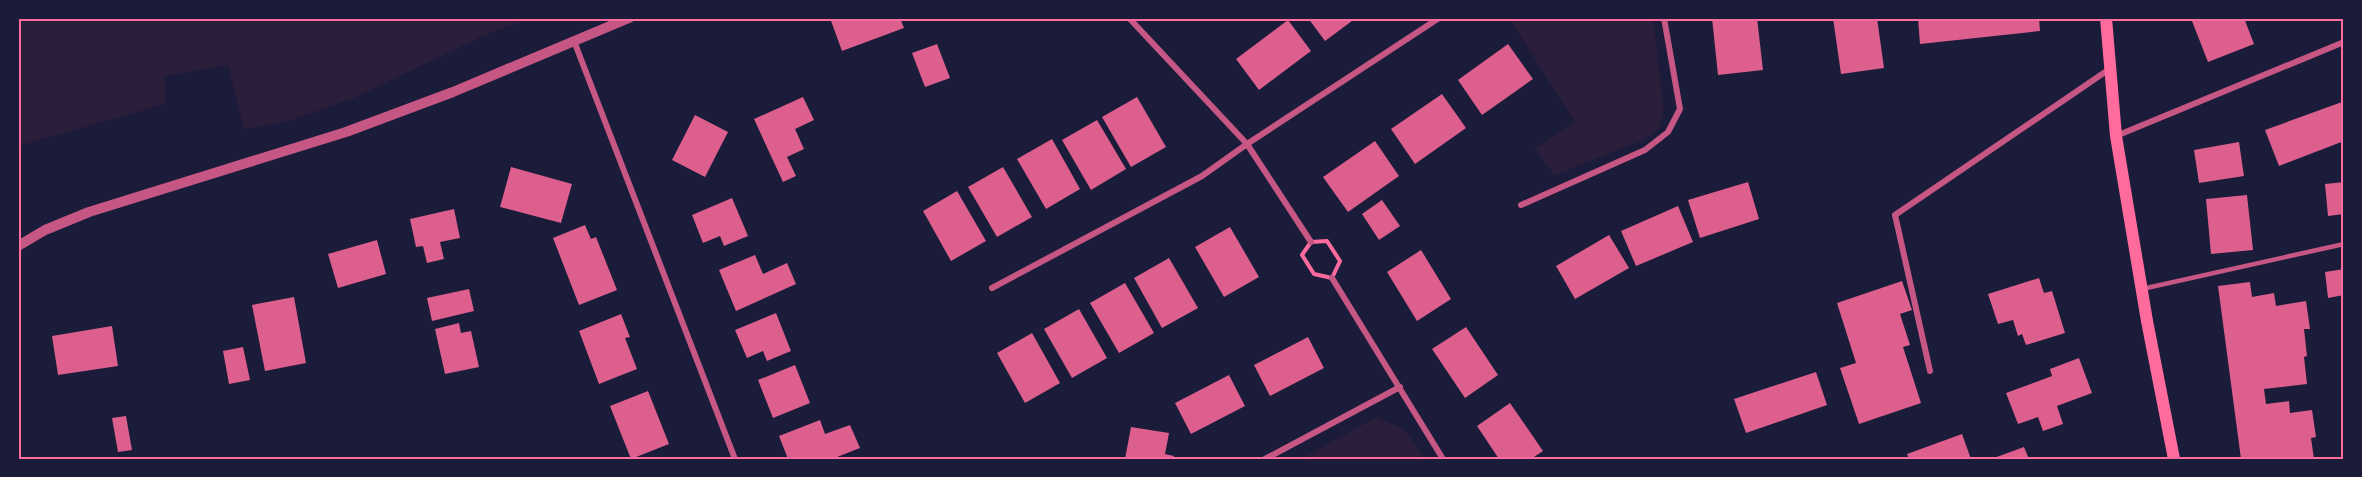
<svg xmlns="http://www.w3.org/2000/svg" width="2362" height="477" viewBox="0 0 2362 477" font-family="Commissioner,sans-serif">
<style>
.green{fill:#2a1e3b}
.building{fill:#dd5f8e}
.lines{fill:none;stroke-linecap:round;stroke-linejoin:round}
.path{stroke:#ff6b9d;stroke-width:4}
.service{stroke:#c65784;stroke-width:4.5}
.minor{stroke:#c65784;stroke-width:6}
.tertiary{stroke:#c65784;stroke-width:10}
.secondary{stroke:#ff6b9d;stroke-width:12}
.neatline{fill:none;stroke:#ff6b9d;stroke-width:2}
</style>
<rect width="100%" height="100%" fill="#1b1b3a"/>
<g class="green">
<polygon points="18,18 530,18 483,36 354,98 289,121 244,129 228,65 165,76 165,104 18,146"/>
<polygon points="1509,18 1653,18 1664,113 1657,131 1641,141 1554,175 1535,148 1575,122"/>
<polygon points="1377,417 1405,430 1424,459 1301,459"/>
</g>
<g class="building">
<polygon points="830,18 900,18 904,28 842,51"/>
<polygon points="1308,18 1356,18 1325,41"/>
<polygon points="1712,18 1757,18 1763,70 1718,75"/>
<polygon points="1833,18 1877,18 1884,68 1841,74"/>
<polygon points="1918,18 2039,18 2040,31 1920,44"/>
<polygon points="2199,18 2244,18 2254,44 2208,62 2192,21"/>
<polygon points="1288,20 1311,51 1259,90 1236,59"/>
<polygon points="937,44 950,78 925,87 912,53"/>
<polygon points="1508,44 1533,79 1482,115 1458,80"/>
<polygon points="1442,94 1466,128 1415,164 1391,129"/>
<polygon points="803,97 814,120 795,129 804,149 787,157 796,176 783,182 754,119"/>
<polygon points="1137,97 1166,147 1131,167 1102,117"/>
<polygon points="2342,102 2344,107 2344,141 2279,166 2265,130"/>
<polygon points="695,115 728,132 705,177 672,160"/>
<polygon points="1097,120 1126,169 1091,190 1062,140"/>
<polygon points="1052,139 1080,189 1046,209 1017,159"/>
<polygon points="1375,141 1399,176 1348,212 1323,177"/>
<polygon points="2239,142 2244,176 2199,183 2194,150"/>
<polygon points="511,167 572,184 561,223 500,207"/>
<polygon points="1003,167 1032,217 997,237 968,187"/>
<polygon points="1748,182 1759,219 1700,238 1688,200"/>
<polygon points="2344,182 2344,214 2328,216 2325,184"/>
<polygon points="957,191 986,241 951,261 923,211"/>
<polygon points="2247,195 2253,250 2211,254 2206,199"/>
<polygon points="732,198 748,236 724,246 720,236 703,243 692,215"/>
<polygon points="1382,200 1400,226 1379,240 1362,214"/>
<polygon points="1678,206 1693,242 1636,266 1621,231"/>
<polygon points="454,209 460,238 440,242 444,259 427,263 423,246 416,247 410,219"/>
<polygon points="585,225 591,239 596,237 617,290 579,305 553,238"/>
<polygon points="1230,227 1259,277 1224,297 1195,247"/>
<polygon points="1609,235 1629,268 1575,299 1556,266"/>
<polygon points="377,240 386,274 338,288 328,254"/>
<polygon points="1421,250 1451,299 1417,321 1387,272"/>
<polygon points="755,255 763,274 787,263 796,284 736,311 719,270"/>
<polygon points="1169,258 1198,308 1162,328 1134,278"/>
<polygon points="2344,269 2344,295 2328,298 2325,272"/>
<polygon points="2039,278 2044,293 2052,291 2065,333 2026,345 2022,334 2018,336 2013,320 1998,324 1988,294"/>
<polygon points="1902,281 1912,310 1900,314 1910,345 1903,347 1921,403 1859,424 1840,368 1856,363 1837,303"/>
<polygon points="2250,282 2252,297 2274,293 2276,306 2306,301 2310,329 2304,329 2307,356 2304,357 2307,384 2264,389 2266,404 2289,401 2290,413 2312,410 2316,437 2311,438 2314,459 2241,459 2218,286"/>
<polygon points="1125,283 1154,333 1119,353 1090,303"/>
<polygon points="469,289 474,311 432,321 427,298"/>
<polygon points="294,297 306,363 265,371 252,305"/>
<polygon points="1079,309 1107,358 1072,378 1044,329"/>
<polygon points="776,313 791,351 767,361 763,351 747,358 735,330"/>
<polygon points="621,314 630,337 625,338 637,369 599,384 579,331"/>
<polygon points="459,323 461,333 471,331 479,367 445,374 435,329"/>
<polygon points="112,326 118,366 58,375 52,336"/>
<polygon points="1466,327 1498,375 1465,398 1432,349"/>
<polygon points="1032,333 1060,383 1025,403 997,353"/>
<polygon points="1308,337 1324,368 1270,396 1254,365"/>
<polygon points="243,347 250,380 229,384 223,351"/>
<polygon points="2079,358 2092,393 2057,406 2063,424 2043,431 2038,417 2018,424 2006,393 2052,376 2050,369"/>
<polygon points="795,365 810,403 773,418 758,380"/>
<polygon points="1816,372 1827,405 1746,433 1734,399"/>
<polygon points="1229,375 1245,406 1191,434 1175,403"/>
<polygon points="648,391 669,444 631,459 610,406"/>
<polygon points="1510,403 1543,451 1531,459 1499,459 1477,426"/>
<polygon points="126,416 132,450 118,452 112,418"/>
<polygon points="820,420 825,434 850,425 860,448 832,459 807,457 788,459 779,436"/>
<polygon points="1131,427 1169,433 1165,454 1174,456 1173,459 1125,459"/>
<polygon points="1962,434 1971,459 1909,459 1907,454"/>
<polygon points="2024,447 2029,459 1991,459"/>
</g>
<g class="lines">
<polygon class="path" points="1327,241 1340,261 1332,278 1314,274 1302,255 1311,242"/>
<polyline class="service" points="2142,289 2344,244"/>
<g class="minor">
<polyline points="1129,18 1247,144 1311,242"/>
<polyline points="574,41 735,459"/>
<polyline points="2116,136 2344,42"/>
<polyline points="1521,205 1645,150 1668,132 1680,109 1664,18"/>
<polyline points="1332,278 1443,459"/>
<polyline points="992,288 1202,176 1247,144 1439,18"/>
<polyline points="1930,371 1895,215 2111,68"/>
<polyline points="1265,459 1400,387"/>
</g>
<polyline class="tertiary" points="18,246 45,230 89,212 346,132 453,92 629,18"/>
<polyline class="secondary" points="2106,18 2116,136 2147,321 2174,459"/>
</g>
<rect width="2362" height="477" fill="none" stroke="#1b1b3a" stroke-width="39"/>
<rect x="20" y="20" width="2322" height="438" class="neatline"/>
</svg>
